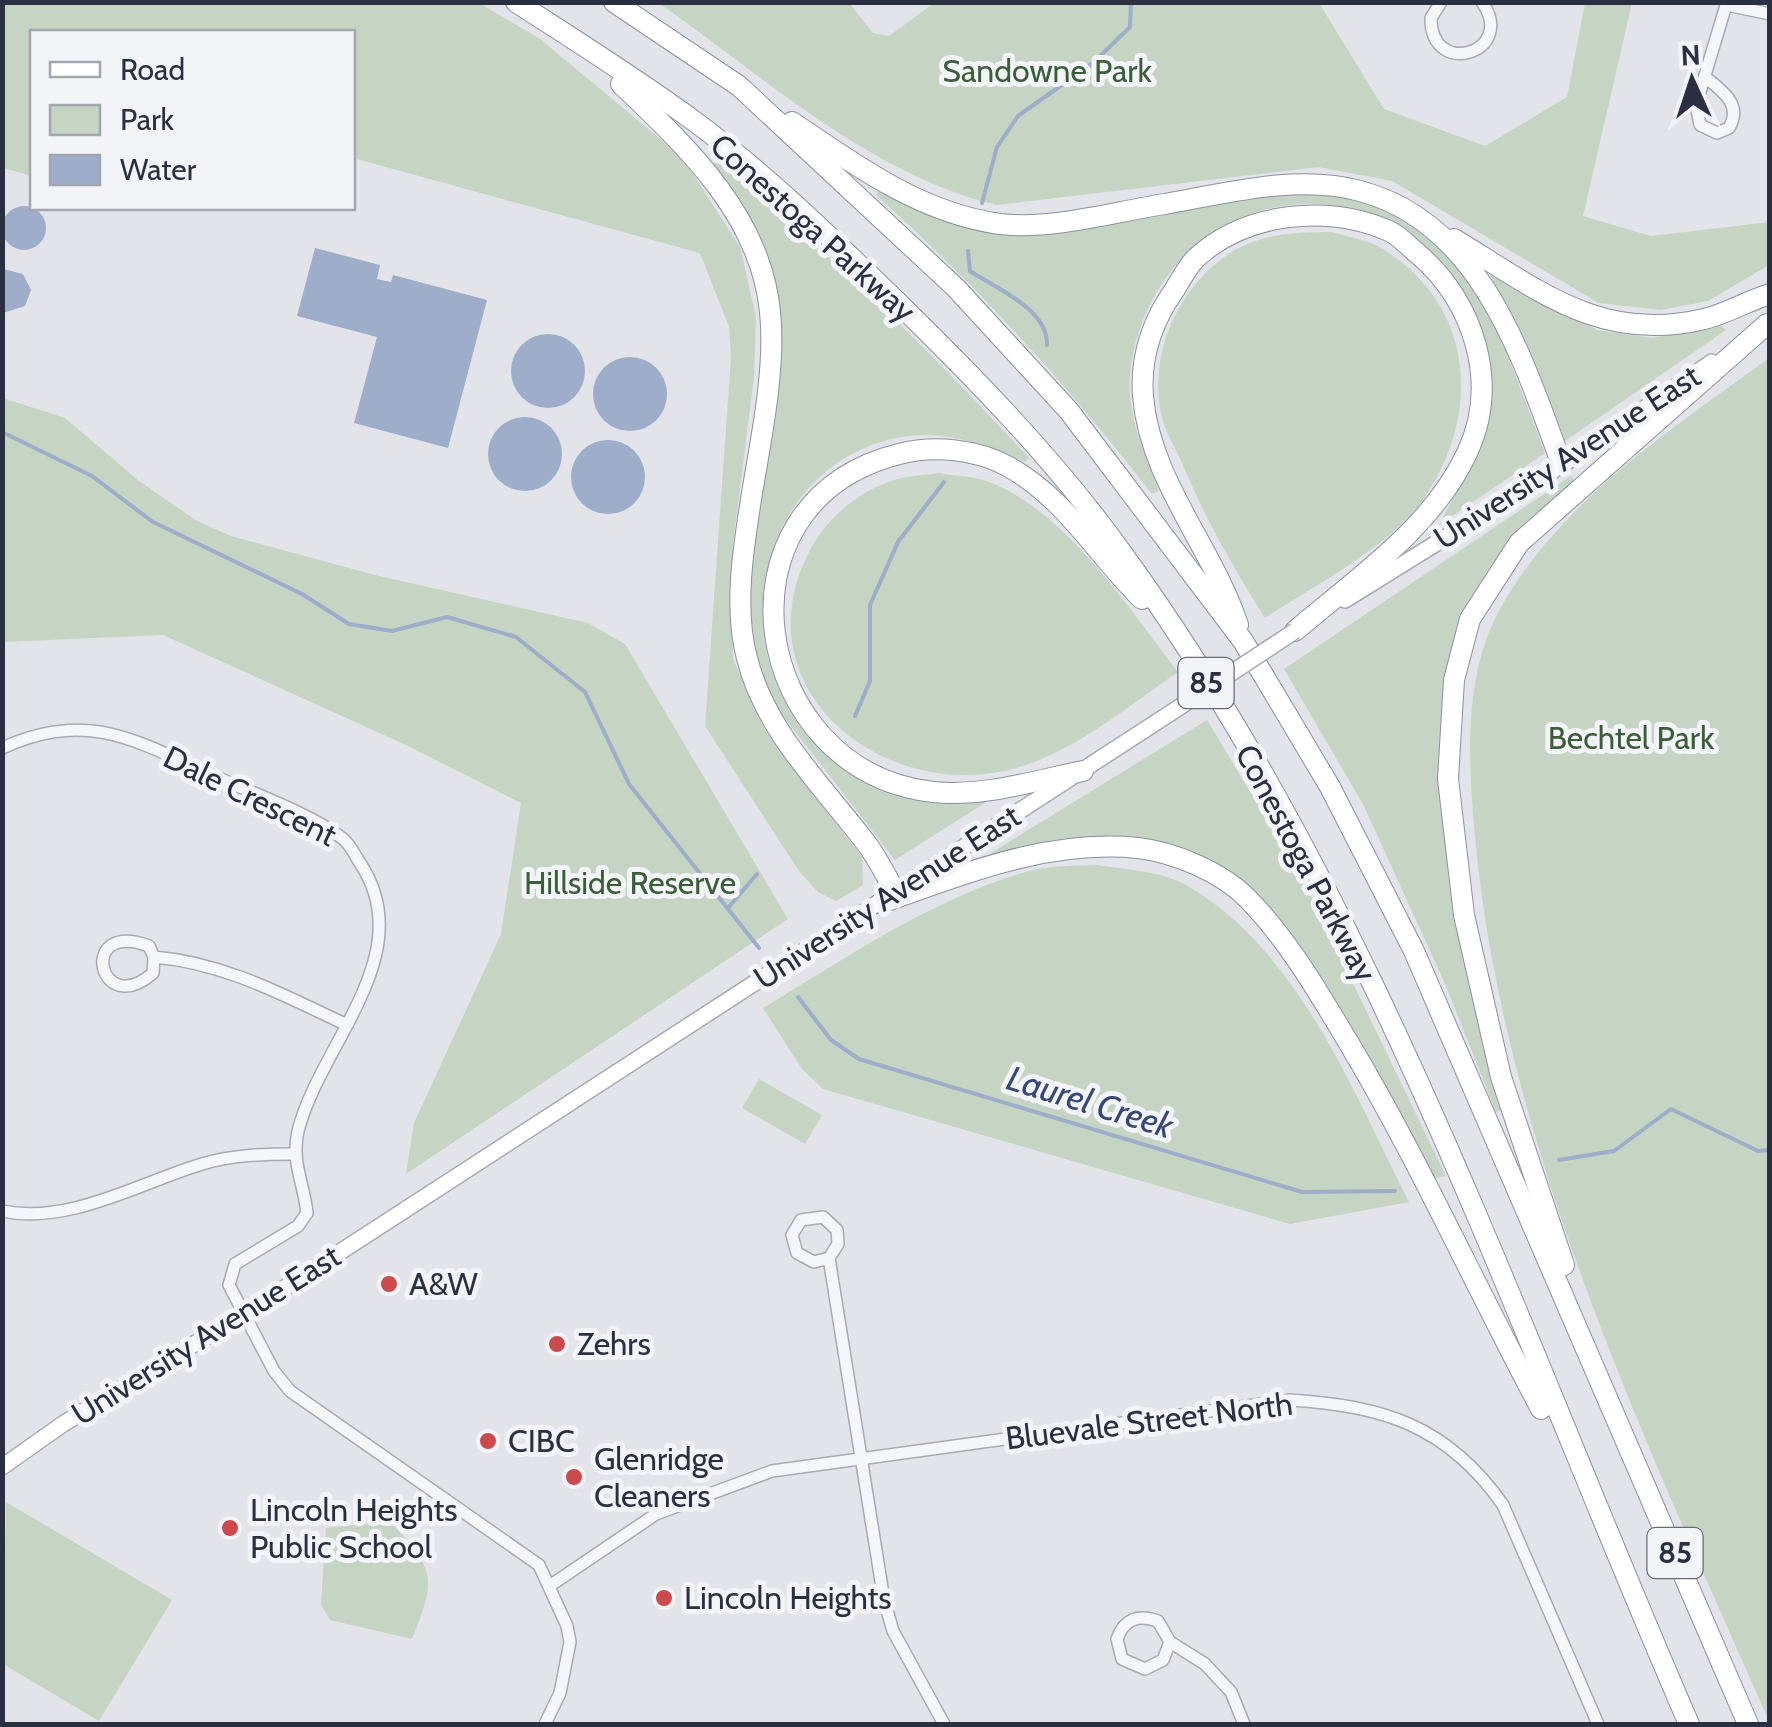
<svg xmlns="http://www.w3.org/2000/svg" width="1772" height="1727" viewBox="0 0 1772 1727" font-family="Cabin,sans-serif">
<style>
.green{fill:#c5d4c3}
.water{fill:#9eadca}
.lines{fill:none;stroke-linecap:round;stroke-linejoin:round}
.stream{stroke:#9eadca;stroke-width:4}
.street-casing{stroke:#a7aab4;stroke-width:14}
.secondary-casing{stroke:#a7aab4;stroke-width:18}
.highway-casing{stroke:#8a90a1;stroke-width:22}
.street{stroke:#f5f6f9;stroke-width:11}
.secondary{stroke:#fff;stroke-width:15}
.highway{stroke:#fff;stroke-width:20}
.secondary-bridge-casing{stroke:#a7aab4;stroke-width:18;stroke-linecap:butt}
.secondary-bridge{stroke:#fff;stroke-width:15}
.poi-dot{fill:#cc4a4c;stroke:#f2f4f8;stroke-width:4}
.labels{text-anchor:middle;stroke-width:10;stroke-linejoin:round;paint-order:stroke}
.shield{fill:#f2f4f8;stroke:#666b79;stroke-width:2.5}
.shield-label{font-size:30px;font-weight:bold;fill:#2a3042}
.park-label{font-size:32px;fill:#3a5e38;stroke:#f2f4f8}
.street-label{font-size:32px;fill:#2a3042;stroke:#f2f4f8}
.poi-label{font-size:32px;fill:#2a3042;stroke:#f2f4f8;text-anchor:start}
.water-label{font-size:35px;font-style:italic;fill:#354976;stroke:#f2f4f8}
</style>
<rect width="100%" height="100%" fill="#e2e4ea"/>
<g class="green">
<polygon points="2,3 479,3 540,39 682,157 740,247 756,317 754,376 733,544 733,659 765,730 862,857 863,885 836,901 818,892 799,871 705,726 731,358 729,327 700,253 353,158 352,32 32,32 32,176 3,168"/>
<path d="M 659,3 L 849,3 L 873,33 L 889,36 L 934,3 L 1319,3 L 1384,109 L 1485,146 L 1567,97 L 1585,3 L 1632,3 L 1583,216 L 1651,236 L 1769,222 L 1769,265 L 1708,301 L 1661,310 L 1599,303 L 1392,181 L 1318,167 L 997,205 C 871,175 764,77 659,3 Z"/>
<path d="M 719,159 C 829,253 931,351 1029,458 L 1025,462 C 985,445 946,429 901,437 C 757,463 715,656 824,747 C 840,761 962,790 991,799 L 895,860 L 773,703 L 753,655 L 749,593 L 777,302 L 765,247 L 743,204 L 713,165 Z"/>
<path d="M 879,189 L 918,211 L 975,229 L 1154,216 L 1275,194 L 1325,192 L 1395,207 L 1431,232 L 1469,275 L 1498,330 L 1545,453 L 1439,525 C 1450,503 1465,480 1473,457 C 1481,434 1476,399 1476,374 C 1476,357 1479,338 1477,321 C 1474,299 1452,273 1437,258 C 1323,146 1146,218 1130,374 C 1126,414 1145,455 1159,491 L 1152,494 C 1064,381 982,291 876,195 Z"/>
<path d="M 1332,232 C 1348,237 1369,240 1383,249 C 1474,306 1482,411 1425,497 C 1392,546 1313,586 1265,618 C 1233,567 1205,518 1182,463 C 1176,449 1167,435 1163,421 C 1145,357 1179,283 1235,250 C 1265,233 1299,232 1332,232 Z"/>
<polygon points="1492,269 1597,330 1652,338 1719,324 1726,330 1565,441 1530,351 1489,273"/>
<path d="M 1769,358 L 1769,1721 C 1642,1433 1497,1131 1473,814 C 1468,747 1466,670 1500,609 C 1561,500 1671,430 1769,358 Z"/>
<polygon points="3,398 65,418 139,481 197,521 231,536 375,575 588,623 625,644 788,919 406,1174 414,1123 501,934 521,803 406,745 163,635 3,642"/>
<path d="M 939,473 C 954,476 971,476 986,481 C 1064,508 1129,609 1178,672 C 1124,709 1065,760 999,772 C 871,795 742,682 809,552 C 826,519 858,491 894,480 C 908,476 925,475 939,473 Z"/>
<polygon points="1571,476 1576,482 1500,554 1466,614 1443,765 1504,1109 1496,1112 1446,986 1363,804 1284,669"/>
<polygon points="1207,720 1303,880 1446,1176 1435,1178 1355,1037 1250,892 1114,837 1032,844 994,857 991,853"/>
<path d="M 1098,865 C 1127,870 1162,871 1188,886 C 1299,951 1353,1092 1409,1202 L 1290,1224 L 823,1089 L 802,1069 L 763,1008 C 848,957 933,898 1029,871 C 1051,865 1076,866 1098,865 Z"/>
<polygon points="759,1079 822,1115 805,1144 742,1108"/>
<polygon points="6,1502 172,1600 99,1721 3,1664"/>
<path d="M 390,1521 C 435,1571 437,1576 412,1639 L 330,1620 L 321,1605 L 326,1528 Z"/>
</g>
<g class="water">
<circle cx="24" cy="228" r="22"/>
<polygon points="315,248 380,265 377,279 391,282 393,275 487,300 448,448 354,423 377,337 297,316"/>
<polygon points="3,269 23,274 31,290 25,306 3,313"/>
<circle cx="548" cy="371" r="37"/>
<circle cx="630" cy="394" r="37"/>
<circle cx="525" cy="454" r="37"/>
<circle cx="608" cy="477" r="37"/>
</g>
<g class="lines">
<g class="stream">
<polyline points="982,203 997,147 1018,116 1094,62 1130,27 1131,2"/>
<path d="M 968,251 L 970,271 C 997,289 1048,309 1047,345"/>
<polyline points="2,432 92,476 153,522 302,594 349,624 392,631 447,617 516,637 585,692 629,784 759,948"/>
<polyline points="855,716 870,681 870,605 898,542 944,482"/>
<polyline points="728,908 757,874"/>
<polyline points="798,997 831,1040 859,1059 1302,1192 1395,1191"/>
<polyline points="1559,1160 1614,1151 1671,1109 1758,1151 1770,1150"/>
</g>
<defs>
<g id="street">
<path d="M 1441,2 L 1431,18 C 1430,79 1518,53 1482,2"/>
<polyline points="1727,5 1770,14"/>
<path d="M 1705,77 C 1722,91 1743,104 1729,128 L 1717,133 L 1700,125 L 1696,105 L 1727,2"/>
<path d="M 2,748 C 84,711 130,737 205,772 C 244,790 310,813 342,838 C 350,844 355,855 360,863 C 421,954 320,1044 298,1131 C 291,1162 304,1184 307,1213 L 298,1226 L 235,1264 L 229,1285 L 274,1371 L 290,1391 L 539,1565 L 567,1626 L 570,1642 L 560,1693 L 545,1724"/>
<path d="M 154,957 L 153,973 C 99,1021 76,919 149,946 L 154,957 C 225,963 283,995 347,1025"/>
<path d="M 2,1211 C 69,1225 139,1183 202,1164 C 231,1155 264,1154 294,1154"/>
<polyline points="829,1258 814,1262 797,1253 792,1235 801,1220 823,1217 837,1230 838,1244 829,1258 884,1600 893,1631 944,1724"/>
<path d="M 551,1585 L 656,1514 L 772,1471 L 1290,1400 C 1383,1406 1447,1425 1503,1505 L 1598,1724"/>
<path d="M 1170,1642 L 1163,1660 L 1145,1669 L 1122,1659 L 1117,1639 C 1124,1619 1138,1614 1158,1621 L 1170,1642 L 1205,1664 L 1231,1692 L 1244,1724"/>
</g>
<g id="secondary">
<polyline points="1345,600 1562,465 1712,362"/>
<polyline points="2,1467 63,1424 263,1302 1169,714"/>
</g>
<g id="highway">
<path d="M 516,2 C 576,41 637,79 694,121 C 763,172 825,232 886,291 C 970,373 1054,458 1122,553 C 1374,899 1519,1334 1689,1724"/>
<polyline points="614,2 739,86 956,288 1069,411 1243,641 1330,787 1414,951 1748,1724"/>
<path d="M 621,84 C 687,147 761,216 770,312 C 776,367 761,439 752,493 C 744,544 733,607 747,658 C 765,732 825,788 869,847 C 879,861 887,878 896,893"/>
<path d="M 792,122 C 857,166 920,213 1000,224 C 1053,230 1113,212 1165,204 C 1226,193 1298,174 1360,191 C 1482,223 1523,360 1562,465"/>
<path d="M 1454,239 C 1537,289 1601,344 1704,319 C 1726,314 1747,301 1770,294"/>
<path d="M 1238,625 C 1212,546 1150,481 1143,396 C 1140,357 1153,320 1175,289 C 1181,279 1188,266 1196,258 C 1246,212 1328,204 1389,231 C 1400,236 1409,247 1418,254 C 1474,302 1500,383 1467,453 C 1432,528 1357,578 1295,631"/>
<path d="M 1083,771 C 1034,781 983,797 933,792 C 751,772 705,503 899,454 C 934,445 977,449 1009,467 C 1066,499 1097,555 1142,599"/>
<path d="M 881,903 C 964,874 1048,839 1138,848 C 1174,852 1221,872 1247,898 C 1288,940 1317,990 1347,1040 C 1419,1160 1475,1286 1541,1409"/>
<polyline points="1564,1265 1501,1077 1464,915 1448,779 1454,680 1470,619 1519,543 1767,324"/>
</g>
</defs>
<use href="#street" class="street-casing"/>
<use href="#secondary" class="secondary-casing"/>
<use href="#highway" class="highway-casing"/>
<use href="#street" class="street"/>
<use href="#secondary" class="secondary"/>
<use href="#highway" class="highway"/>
<defs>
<polyline id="secondary-bridge" points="1169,714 1295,631"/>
</defs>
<use href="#secondary-bridge" class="secondary-bridge-casing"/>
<use href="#secondary-bridge" class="secondary-bridge"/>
</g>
<g class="poi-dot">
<circle cx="389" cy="1284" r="10"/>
<circle cx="557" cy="1344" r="10"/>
<circle cx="488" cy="1441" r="10"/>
<circle cx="574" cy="1477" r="10"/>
<circle cx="230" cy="1528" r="10"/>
<circle cx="664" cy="1598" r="10"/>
</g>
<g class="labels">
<g class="shield">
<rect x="1178.5" y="658" width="55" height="50" rx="8"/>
<rect x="1647.5" y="1528" width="55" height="50" rx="8"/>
</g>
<g class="shield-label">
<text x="1206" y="693">85</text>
<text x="1675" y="1563">85</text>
</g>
<g class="park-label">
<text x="1047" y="82">Sandowne Park</text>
<text x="1631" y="749">Bechtel Park</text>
<text x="630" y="894">Hillside Reserve</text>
</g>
<g class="street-label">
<text transform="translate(813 228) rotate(42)" y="11">Conestoga Parkway</text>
<text transform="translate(1567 457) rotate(-33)" y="11">University Avenue East</text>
<text transform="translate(250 796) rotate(26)" y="11">Dale Crescent</text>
<text transform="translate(1306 863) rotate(62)" y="11">Conestoga Parkway</text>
<text transform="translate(887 897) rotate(-33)" y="11">University Avenue East</text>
<text transform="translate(206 1335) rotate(-32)" y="11">University Avenue East</text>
<text transform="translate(1149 1421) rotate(-7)" y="11">Bluevale Street North</text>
</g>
<g class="poi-label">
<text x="409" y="1295">A&amp;W</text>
<text x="577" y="1355">Zehrs</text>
<text x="508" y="1452">CIBC</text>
<text x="594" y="1470">Glenridge<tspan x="594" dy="37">Cleaners</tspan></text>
<text x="250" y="1521">Lincoln Heights<tspan x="250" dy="37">Public School</tspan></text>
<text x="684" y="1609">Lincoln Heights</text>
</g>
<g class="water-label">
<text transform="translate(1090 1102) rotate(17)" y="12">Laurel Creek</text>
</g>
</g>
<rect width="1772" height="1727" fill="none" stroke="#2a3042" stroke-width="10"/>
<rect x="30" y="30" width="325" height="180" fill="#f2f4f8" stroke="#a2a6af" stroke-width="2.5"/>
<rect x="50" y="62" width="50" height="15" fill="#ffffff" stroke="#a2a6af" stroke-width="2.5"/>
<text x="120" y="80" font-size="30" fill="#2a3042">Road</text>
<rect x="50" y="105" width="50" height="30" fill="#c5d4c3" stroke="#a2a6af" stroke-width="2.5"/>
<text x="120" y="130" font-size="30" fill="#2a3042">Park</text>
<rect x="50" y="155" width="50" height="30" fill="#9eadca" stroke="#a2a6af" stroke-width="2.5"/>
<text x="120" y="180" font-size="30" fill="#2a3042">Water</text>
<g transform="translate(1692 80) rotate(357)" stroke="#f2f4f8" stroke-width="8" paint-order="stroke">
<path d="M0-8L18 38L0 25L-18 38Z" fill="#2a3042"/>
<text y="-15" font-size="28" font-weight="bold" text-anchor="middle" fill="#2a3042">N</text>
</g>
</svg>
